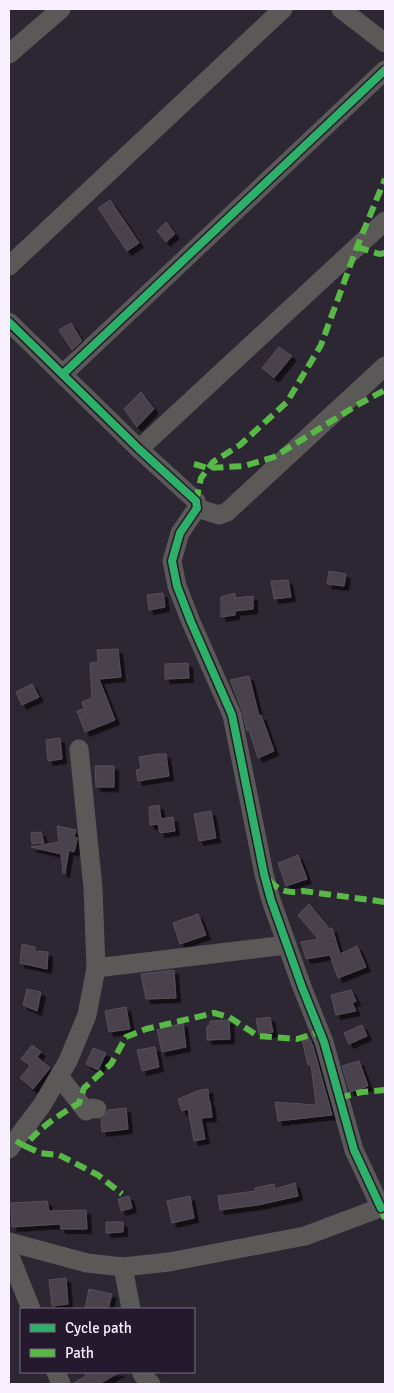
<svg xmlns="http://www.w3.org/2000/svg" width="394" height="1393" viewBox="0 0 394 1393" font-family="Signika,sans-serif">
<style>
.building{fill:#48424d;stroke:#564f5b;filter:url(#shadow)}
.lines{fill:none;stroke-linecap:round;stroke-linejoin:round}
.minor{stroke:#5b5958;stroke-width:19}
.quiet{stroke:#58b947;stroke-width:6;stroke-dasharray:12 6;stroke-linecap:butt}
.cycleway-casing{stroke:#24192d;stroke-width:11}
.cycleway{stroke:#2db169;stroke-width:8}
</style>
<defs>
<filter id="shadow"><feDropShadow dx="4.5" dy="4.5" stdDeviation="0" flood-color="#0009"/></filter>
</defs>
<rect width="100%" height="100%" fill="#2d2733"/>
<g class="building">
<polygon points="110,200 139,243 127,251 98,208"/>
<polygon points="166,222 175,234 166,242 157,231"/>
<polygon points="71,323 82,341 72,350 59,330"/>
<polygon points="279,347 292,356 274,378 262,368"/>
<polygon points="141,392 154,409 137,427 124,409"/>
<polygon points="329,571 346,574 344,586 327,584"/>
<polygon points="288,580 291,597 274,599 271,581"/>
<polygon points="163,593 165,607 149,610 147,595"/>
<polygon points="235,593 235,598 253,596 253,609 235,611 235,615 221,617 221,597"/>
<polygon points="118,649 121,677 99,679 115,720 85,732 77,711 84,709 82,702 92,698 90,663 98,662 97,650"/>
<polygon points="188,663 189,678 165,679 165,664"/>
<polygon points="249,676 259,716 261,715 274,751 258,758 249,730 247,731 242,710 230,680"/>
<polygon points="32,684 39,697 22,705 16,692"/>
<polygon points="60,738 62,759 48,761 46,740"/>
<polygon points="157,754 166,754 169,776 138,781 136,770 141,769 139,757"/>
<polygon points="95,766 114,766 114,787 96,787"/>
<polygon points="159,805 161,819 173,817 175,831 160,833 158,824 150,825 149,807"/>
<polygon points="211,811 216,838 199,841 194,814"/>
<polygon points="57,826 76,830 74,837 77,838 77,840 74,852 69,850 65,873 63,873 61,854 31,847 59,842"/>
<polygon points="41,832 44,843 32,844 31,833"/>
<polygon points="298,855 307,879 286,886 278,863"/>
<polygon points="309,904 330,929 332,928 340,954 357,946 366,967 338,978 330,955 306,959 301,942 318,939 298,915"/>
<polygon points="198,914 206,935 180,944 173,923"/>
<polygon points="22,944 35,947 35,951 48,952 47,969 20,963"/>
<polygon points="174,970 176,998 146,999 141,974"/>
<polygon points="27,989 41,992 37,1011 23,1005"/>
<polygon points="351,990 356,1001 352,1003 356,1011 336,1015 331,995"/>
<polygon points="126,1007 130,1029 109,1032 105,1011"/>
<polygon points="270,1017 273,1032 259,1035 256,1019"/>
<polygon points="229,1020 230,1039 207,1040 207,1026 210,1026 210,1021"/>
<polygon points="183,1023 186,1047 162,1052 157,1030"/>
<polygon points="362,1025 367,1036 349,1044 344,1033"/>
<polygon points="307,1034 313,1046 332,1115 278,1121 275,1102 316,1105 311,1065 308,1065 302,1040 308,1038"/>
<polygon points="32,1045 41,1052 37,1057 50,1068 33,1089 20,1078 30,1066 21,1059"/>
<polygon points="155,1047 159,1067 142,1071 137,1050"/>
<polygon points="93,1048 106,1053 98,1070 86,1064"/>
<polygon points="359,1061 368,1086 350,1092 342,1066"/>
<polygon points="208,1089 209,1102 210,1101 212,1117 201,1118 205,1139 194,1141 188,1109 182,1111 178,1099 200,1090"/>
<polygon points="126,1108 128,1129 102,1132 101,1119 105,1116 108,1110"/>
<polygon points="295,1183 298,1196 258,1205 220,1210 218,1196 255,1191 255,1188 274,1184 275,1189"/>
<polygon points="129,1196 132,1208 121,1211 118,1199"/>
<polygon points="190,1196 194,1218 172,1223 167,1201"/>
<polygon points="47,1201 49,1211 86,1210 87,1229 61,1229 60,1224 12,1227 11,1203"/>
<polygon points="106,1222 123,1222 123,1232 106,1233"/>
<polygon points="66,1278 68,1304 52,1306 49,1280"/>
<polygon points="89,1289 112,1294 108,1309 85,1309"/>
<polygon points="83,1372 120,1372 99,1384 72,1384 86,1376"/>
</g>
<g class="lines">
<g class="minor">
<polyline points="341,9 385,43"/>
<polyline points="9,54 61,9"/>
<polyline points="9,266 283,9"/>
<polyline points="9,322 139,449 196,501 197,508 180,533 172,561 177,586 191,622 232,715 264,874 271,900 302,987 324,1042 354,1150 381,1208"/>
<polyline points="63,374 385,70"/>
<polyline points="139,449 385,221"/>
<polyline points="197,508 219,515 227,512 385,366"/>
<polyline points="96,968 286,945"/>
<polyline points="59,1076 86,1111 93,1108 97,1109"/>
<polyline points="9,1149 42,1105 68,1061 87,1015 96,968 93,888 79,749"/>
<polyline points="9,1242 87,1263 123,1267 169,1262 305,1236 385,1206"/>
<polyline points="9,1254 31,1309"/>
<polyline points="123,1267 131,1309"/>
<polyline points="56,1372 61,1384"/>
<polyline points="142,1374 151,1384"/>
</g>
<g class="quiet">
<polyline points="357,247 379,254 385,253"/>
<polyline points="194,464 208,468 244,466 274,457 359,404 385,390"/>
<polyline points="196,501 201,478 213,462 240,445 287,402 321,345 357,247 385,179"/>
<path d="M 269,880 C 278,891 289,894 303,891 L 385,902"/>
<polyline points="339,1098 362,1092 385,1090"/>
<path d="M 16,1141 L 25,1146 C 40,1127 58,1116 79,1103 L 84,1088 L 111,1064 L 126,1037 L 146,1029 L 214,1013 L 229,1017 L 258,1036 L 297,1039 L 320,1032"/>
<polyline points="25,1146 40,1153 59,1155 98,1175 122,1194"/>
<polyline points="381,1208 385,1219"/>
</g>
<defs>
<g id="cycleway">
<polyline points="9,322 139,449 196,501 197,508 180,533 172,561 177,586 191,622 232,715 264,874 271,900 302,987 324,1042 354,1150 381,1208"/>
<polyline points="63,374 385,70"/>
</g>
</defs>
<use href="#cycleway" class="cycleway-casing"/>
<use href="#cycleway" class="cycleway"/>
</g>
<rect width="394" height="1393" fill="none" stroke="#f8f0ff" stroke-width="20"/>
<rect x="20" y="1308" width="175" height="65" fill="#24192d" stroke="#796f81"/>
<rect x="30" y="1324" width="25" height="8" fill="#2db169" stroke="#796f81"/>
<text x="65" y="1333" font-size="15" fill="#f8f0ff">Cycle path</text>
<rect x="30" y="1349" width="25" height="8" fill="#58b947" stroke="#796f81"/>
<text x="65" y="1358" font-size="15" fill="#f8f0ff">Path</text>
</svg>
